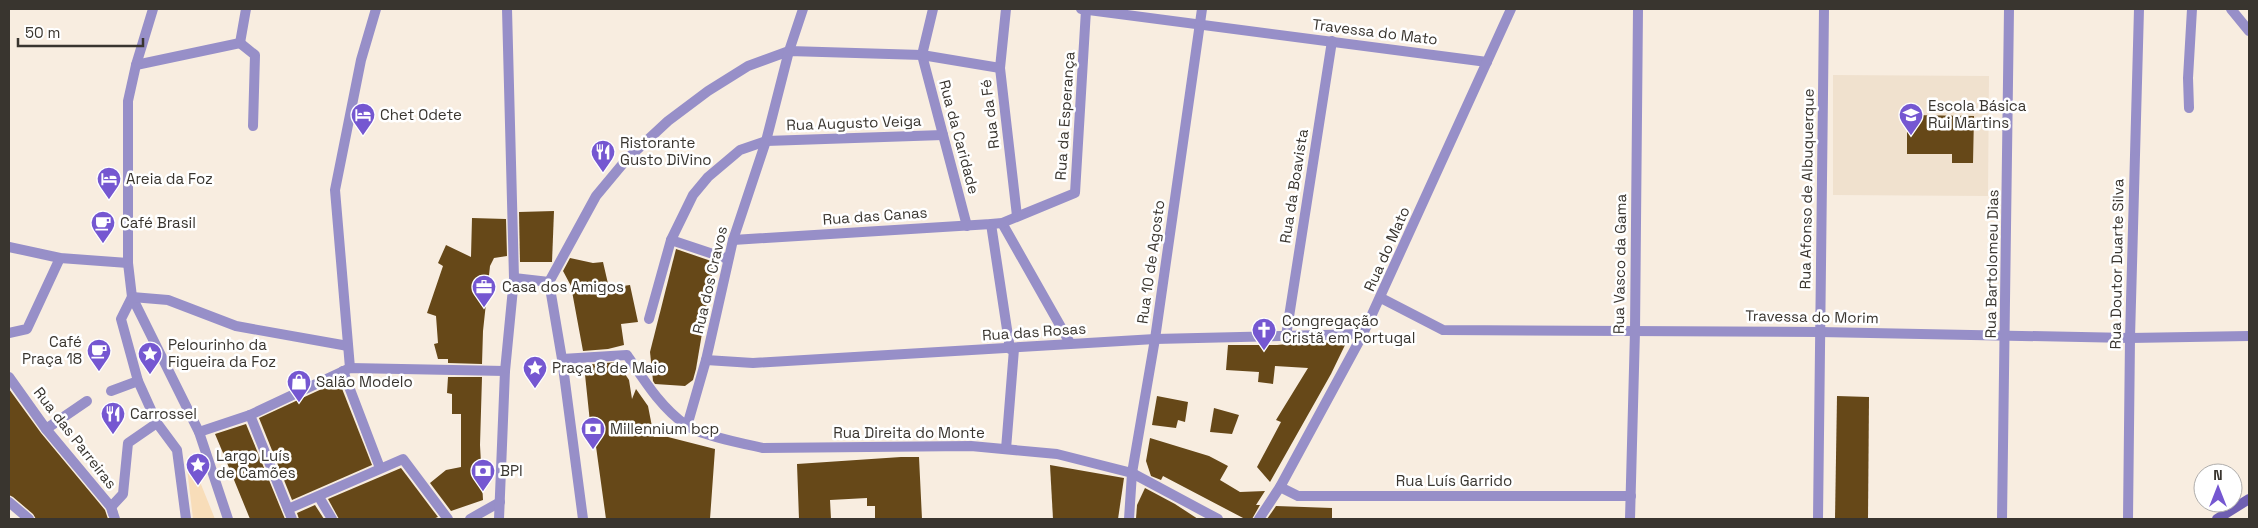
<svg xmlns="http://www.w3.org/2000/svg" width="2258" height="528" viewBox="0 0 2258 528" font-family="'Space Grotesk',sans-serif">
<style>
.built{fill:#f0e1ce}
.green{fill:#f8ddb9}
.building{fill:#664818}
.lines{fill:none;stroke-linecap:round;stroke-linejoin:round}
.pedestrian{stroke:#978fc8;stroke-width:10}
.minor{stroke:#978fc8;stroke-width:10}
.secondary{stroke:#6f5fb1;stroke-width:10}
.labels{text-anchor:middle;stroke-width:5;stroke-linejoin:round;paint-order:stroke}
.street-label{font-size:15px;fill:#39352f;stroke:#fff}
.poi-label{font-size:15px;fill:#39352f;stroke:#fff;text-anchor:start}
</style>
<rect width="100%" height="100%" fill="#f8ede0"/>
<polygon class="built" points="1833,75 1989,76 1988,196 1833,195"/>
<polygon class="green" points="194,467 215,519 193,519 187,468"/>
<g class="building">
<polygon points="1907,115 1974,116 1973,163 1952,163 1952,154 1907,154"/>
<polygon points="554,211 552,262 520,262 519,212"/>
<polygon points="472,218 506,219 507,256 494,258 490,266 483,331 482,364 448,363 448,359 438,359 434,344 438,343 436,316 427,313 443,266 438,263 446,245 471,257"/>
<polygon points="676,249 714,262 696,369 693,380 685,386 655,384 653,381 650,352"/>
<polygon points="570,258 593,263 603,262 609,288 630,285 638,322 621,324 624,345 608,349 583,351 571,286 563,271"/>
<polygon points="1310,342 1346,343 1331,374 1270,482 1257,467 1281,422 1276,420 1308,368 1275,366 1273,384 1258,382 1259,372 1226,370 1228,345 1277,345"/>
<polygon points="617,362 629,380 632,399 636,389 648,406 654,437 668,437 715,449 710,519 606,519 594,432 591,432 584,365"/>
<polygon points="448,377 482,377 480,445 483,500 451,511 430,483 446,470 461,467 461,414 452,414 452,394 447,393"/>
<polygon points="339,381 372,465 292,500 259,418"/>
<polygon points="9,389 41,433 105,510 108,519 36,519 33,514 13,497 9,495"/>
<polygon points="1157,396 1188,402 1185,422 1178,420 1176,428 1152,425"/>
<polygon points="1837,396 1869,397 1868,519 1835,519"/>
<polygon points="1214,408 1239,415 1232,434 1210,432"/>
<polygon points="246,424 285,519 250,519 223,453 215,434"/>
<polygon points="1150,438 1209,456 1228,466 1220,480 1240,492 1265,491 1256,505 1260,505 1252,519 1245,519 1163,476 1161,480 1151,476 1146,461"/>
<polygon points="901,457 919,457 922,519 875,519 875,506 867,506 867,498 830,500 831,519 799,519 797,464"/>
<polygon points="1050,465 1124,478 1118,519 1053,519"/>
<polygon points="401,468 438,517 433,519 339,519 328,499"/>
<polygon points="1145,488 1175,504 1198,519 1136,519 1137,505"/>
<polygon points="315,505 324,519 299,519 297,513"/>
<polygon points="1276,506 1332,508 1332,519 1267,519"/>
</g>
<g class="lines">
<g class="pedestrian">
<polyline points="671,240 728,259"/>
<polyline points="343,371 380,468"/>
<polyline points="111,391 138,381"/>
<polyline points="46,429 87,401"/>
<polyline points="319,497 332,519"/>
<polyline points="288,509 403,459 448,519"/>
<polyline points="113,514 111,507 123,494 128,443 157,423"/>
</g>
<g class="minor">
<polyline points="153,9 136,65 128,101 128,263 132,297 199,432 228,519"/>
<polyline points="933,9 922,55 967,226"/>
<polyline points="1006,9 1000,68 1017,216"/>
<polyline points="1081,9 1487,62"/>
<polyline points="2231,9 2249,31"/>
<polyline points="240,43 255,55 253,126"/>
<polyline points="240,43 246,9"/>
<polyline points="136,65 240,43"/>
<polyline points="2189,108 2188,78 2192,9"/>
<polyline points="1002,223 1070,343"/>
<polyline points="991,224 1010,349"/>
<polyline points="733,240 991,224 1002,223 1075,193 1086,10"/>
<polyline points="9,247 60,258 128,263"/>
<polyline points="514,278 549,282 562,359 583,519"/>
<polyline points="549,282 596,196 626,160 668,121 708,91 748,66 789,51 922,55 1000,68"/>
<polyline points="132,297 121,319 138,381 157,423 177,450 186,519"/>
<polyline points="132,297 168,300 236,326 348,346"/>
<polyline points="1381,298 1443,330 1820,332 2130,338 2249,336"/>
<polyline points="649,319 671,240 693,195 708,177 740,150 766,141 943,135"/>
<polyline points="9,333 27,329 60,258"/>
<polyline points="1286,336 1332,41"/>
<path d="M 562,359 L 627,355 C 644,380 661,408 686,425 C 699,435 745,444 763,448 L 971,446 L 1057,454 L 1132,473 L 1218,519"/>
<polyline points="706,360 753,363 1155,339 1363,334"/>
<polyline points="350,368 335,190 361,60 376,9"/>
<polyline points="9,377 46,429 111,507 115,519"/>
<polyline points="250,415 292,519"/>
<polyline points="687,426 706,360 733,240 766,141 789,51 803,9"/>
<polyline points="199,432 250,415 350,368 505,371"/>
<polyline points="1006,449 1014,349"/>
<polyline points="1280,487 1298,496 1631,496"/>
<polyline points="9,502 29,519"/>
<polyline points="470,519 500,502"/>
<polyline points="499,519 505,371 514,278 507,9"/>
<polyline points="1129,519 1132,473 1155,339 1202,9"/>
<polyline points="1259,519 1280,487 1363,334 1511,9"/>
<polyline points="1630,519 1635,331 1638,9"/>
<polyline points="1818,519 1824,9"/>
<polyline points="2002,519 2009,9"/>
<polyline points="2128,519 2130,338 2139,9"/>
</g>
<polyline class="secondary" points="2217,519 2249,499"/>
</g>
<defs>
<symbol id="hotel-pin" viewBox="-11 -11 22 30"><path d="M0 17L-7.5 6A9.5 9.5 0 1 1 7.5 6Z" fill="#7557d1" stroke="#fff"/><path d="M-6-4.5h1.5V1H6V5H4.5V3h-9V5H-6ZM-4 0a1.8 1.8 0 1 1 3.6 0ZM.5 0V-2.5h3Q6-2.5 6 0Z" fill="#fff"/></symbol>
<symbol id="school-pin" viewBox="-11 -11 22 30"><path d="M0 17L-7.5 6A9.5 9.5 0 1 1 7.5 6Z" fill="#7557d1" stroke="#fff"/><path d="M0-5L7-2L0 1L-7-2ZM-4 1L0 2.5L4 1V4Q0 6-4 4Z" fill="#fff"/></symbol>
<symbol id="restaurant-pin" viewBox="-11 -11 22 30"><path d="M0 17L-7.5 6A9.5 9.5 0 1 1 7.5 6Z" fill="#7557d1" stroke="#fff"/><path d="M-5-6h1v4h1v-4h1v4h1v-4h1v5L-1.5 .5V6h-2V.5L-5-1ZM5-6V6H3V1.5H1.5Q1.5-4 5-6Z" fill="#fff"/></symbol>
<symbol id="cafe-pin" viewBox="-11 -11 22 30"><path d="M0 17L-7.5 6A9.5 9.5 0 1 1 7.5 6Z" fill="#7557d1" stroke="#fff"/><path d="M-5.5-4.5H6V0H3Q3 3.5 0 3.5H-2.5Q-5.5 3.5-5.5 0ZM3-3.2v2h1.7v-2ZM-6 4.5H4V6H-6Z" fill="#fff"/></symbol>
<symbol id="office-pin" viewBox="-11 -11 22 30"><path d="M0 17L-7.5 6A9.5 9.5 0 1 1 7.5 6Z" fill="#7557d1" stroke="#fff"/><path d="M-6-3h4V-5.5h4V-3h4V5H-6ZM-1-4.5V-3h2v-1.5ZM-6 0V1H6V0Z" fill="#fff"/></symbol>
<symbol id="church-pin" viewBox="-11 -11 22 30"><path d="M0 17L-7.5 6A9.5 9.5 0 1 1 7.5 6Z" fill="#7557d1" stroke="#fff"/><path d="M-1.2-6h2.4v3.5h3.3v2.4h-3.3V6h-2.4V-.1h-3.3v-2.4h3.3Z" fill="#fff"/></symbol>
<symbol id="sight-pin" viewBox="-11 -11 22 30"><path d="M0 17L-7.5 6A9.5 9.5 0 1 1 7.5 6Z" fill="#7557d1" stroke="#fff"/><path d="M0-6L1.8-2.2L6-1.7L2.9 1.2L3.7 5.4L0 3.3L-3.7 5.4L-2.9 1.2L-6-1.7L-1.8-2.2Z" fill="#fff"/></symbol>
<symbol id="shop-pin" viewBox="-11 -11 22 30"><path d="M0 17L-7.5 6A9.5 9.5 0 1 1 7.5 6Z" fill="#7557d1" stroke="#fff"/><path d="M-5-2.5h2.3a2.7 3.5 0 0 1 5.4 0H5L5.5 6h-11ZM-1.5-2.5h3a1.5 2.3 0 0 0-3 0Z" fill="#fff"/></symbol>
<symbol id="bank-pin" viewBox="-11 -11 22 30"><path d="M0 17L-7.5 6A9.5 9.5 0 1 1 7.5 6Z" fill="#7557d1" stroke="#fff"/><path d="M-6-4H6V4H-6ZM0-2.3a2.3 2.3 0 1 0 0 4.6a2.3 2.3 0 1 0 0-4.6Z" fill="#fff"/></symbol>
</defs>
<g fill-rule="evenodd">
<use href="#hotel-pin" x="349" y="101" width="28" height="38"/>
<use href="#school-pin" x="1897" y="101" width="28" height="38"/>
<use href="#restaurant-pin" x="589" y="138" width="28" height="38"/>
<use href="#hotel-pin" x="95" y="165" width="28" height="38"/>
<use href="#cafe-pin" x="89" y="209" width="28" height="38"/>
<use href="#office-pin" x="470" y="273" width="28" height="38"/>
<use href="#church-pin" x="1250" y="316" width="28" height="38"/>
<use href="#cafe-pin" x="85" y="337" width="28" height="38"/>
<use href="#sight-pin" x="136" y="340" width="28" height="38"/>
<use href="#sight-pin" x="521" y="354" width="28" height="38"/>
<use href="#shop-pin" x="285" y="368" width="28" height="38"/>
<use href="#restaurant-pin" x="99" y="400" width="28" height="38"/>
<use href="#bank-pin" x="579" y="415" width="28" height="38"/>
<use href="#sight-pin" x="184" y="451" width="28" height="38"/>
<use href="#bank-pin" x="469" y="457" width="28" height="38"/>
</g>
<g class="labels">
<g class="street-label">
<text transform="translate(1375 32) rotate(7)" y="5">Travessa do Mato</text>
<text transform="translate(990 114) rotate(-97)" y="5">Rua da Fé</text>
<text transform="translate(1065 116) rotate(-86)" y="5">Rua da Esperança</text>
<text transform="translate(854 123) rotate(-2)" y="5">Rua Augusto Veiga</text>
<text transform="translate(959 137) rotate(75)" y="5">Rua da Caridade</text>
<text transform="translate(1294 186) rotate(-81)" y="5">Rua da Boavista</text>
<text transform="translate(1807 189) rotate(-89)" y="5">Rua Afonso de Albuquerque</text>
<text transform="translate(875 216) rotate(-4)" y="5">Rua das Canas</text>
<text transform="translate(1387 249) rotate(-66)" y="5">Rua do Mato</text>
<text transform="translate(1151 262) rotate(-82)" y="5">Rua 10 de Agosto</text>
<text transform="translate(1620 264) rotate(-89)" y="5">Rua Vasco da Gama</text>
<text transform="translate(1992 264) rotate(-89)" y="5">Rua Bartolomeu Dias</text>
<text transform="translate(2117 264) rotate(-89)" y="5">Rua Doutor Duarte Silva</text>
<text transform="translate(710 280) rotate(-77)" y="5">Rua dos Cravos</text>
<text transform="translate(1812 317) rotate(1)" y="5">Travessa do Morim</text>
<text transform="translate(1034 332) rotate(-4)" y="5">Rua das Rosas</text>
<text x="909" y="438">Rua Direita do Monte</text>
<text transform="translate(75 438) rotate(52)" y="5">Rua das Parreiras</text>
<text x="1454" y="486">Rua Luís Garrido</text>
</g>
<g class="poi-label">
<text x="1928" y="111">Escola Básica<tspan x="1928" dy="17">Rui Martins</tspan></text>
<text x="380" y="120">Chet Odete</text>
<text x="620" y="148">Ristorante<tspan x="620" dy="17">Gusto DiVino</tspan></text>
<text x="126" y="184">Areia da Foz</text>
<text x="120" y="228">Café Brasil</text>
<text x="502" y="292">Casa dos Amigos</text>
<text x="1282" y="326">Congregação<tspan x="1282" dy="17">Cristã em Portugal</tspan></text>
<text x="82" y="347" text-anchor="end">Café<tspan x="82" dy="17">Praça 18</tspan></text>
<text x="168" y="350">Pelourinho da<tspan x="168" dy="17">Figueira da Foz</tspan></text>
<text x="552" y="373">Praça 8 de Maio</text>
<text x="316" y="387">Salão Modelo</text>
<text x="130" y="419">Carrossel</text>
<text x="610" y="434">Millennium bcp</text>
<text x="216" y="461">Largo Luís<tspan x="216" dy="17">de Camões</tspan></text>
<text x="500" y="476">BPI</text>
</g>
</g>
<rect width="2258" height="528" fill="none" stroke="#39352f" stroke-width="20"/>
<g transform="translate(2218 488)"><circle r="24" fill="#ffffff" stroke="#b0aeac"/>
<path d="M0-4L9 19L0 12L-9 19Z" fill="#7557d1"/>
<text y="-8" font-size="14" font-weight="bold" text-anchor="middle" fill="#39352f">N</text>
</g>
<path d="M18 38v8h125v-8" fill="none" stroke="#39352f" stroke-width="2.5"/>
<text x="25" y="38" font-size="15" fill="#39352f" stroke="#ffffff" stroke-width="4" paint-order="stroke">50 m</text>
</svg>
